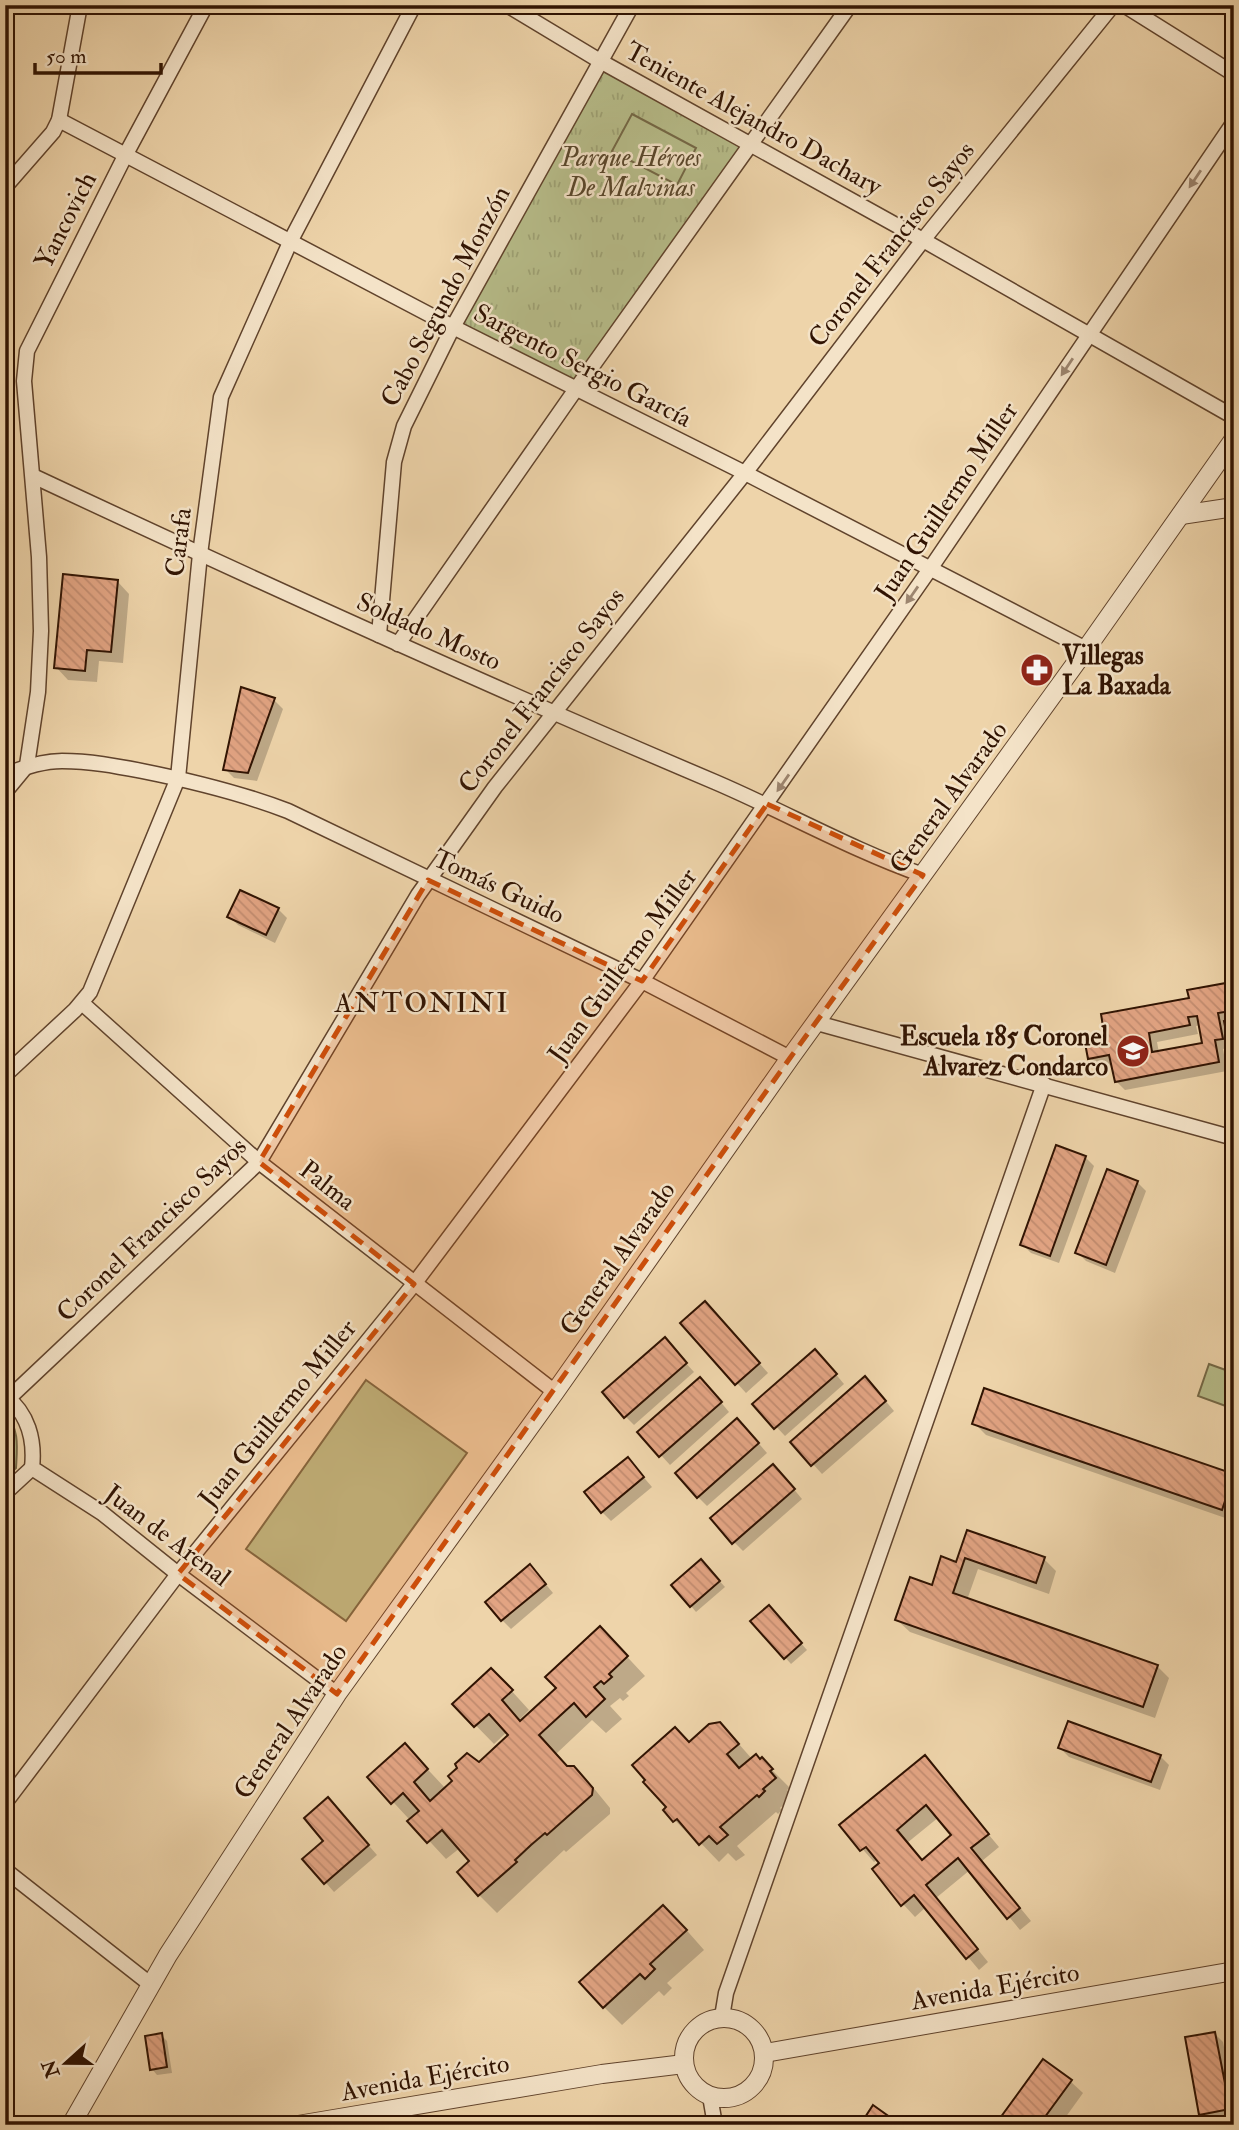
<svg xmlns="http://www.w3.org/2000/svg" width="1239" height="2130" viewBox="0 0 1239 2130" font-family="'IM FELL Double Pica',serif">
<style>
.grass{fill:url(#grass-tufts);stroke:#746846;stroke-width:2}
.garden{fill:#b7bd8a;stroke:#746846;stroke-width:2}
.shadow{fill:#0003;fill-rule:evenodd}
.building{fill:url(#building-back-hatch);stroke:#301302;stroke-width:2;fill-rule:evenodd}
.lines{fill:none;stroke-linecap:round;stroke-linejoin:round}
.minor-casing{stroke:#60432c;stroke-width:17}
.tertiary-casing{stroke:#60432c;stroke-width:20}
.minor{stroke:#f4e3c8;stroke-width:14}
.tertiary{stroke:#f4e3c8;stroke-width:18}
.oneway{fill:#9c856f}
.marked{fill:#cc4e0a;fill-opacity:0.2;stroke:#cc4e0a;stroke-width:5;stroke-dasharray:14 9;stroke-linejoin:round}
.labels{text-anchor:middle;stroke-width:5;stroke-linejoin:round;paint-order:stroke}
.street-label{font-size:26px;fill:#301302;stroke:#f4e3c8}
.park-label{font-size:26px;font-style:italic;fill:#58462b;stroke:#f4e3c8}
.poi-label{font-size:26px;font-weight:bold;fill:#301302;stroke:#f4e3c8;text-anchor:start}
.neighbourhood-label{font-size:28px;letter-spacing:2px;fill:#301302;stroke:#f4e3c8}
</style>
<defs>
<pattern id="grass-tufts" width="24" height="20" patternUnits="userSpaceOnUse" patternTransform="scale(1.75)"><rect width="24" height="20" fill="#b7bd8a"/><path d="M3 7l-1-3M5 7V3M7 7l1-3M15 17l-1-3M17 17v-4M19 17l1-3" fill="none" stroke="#9ea275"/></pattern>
<pattern id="building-back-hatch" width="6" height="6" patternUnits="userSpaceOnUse" patternTransform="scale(1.75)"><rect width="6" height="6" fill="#e2a483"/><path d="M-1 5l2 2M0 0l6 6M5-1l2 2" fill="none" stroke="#c28c70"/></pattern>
</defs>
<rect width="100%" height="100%" fill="#eed4aa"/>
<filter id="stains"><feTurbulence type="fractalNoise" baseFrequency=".00286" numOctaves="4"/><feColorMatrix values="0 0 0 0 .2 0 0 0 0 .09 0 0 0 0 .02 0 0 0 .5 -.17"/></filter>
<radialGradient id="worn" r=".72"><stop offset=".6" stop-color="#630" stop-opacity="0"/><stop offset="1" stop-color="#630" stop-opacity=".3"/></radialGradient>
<g class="grass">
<polygon points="600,61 750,145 576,389 453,327"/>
<path d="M 5,1414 C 20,1428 17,1449 16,1468 L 5,1478 Z"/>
</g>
<g class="garden">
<polygon points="632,114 696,148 677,185 612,151"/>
<polygon points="1209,1364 1234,1373 1234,1409 1198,1396"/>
<polygon points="366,1380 467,1453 346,1621 246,1549"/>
</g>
<g class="shadow">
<polygon points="117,581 129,594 123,663 99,661 97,682 68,680 56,667"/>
<polygon points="274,700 283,709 257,781 234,778 225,769"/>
<polygon points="278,909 287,918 275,943 238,925 229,916"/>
<path d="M 1225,985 L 1234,993 L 1234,1045 L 1230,1042 L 1231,1047 L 1223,1049 L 1227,1071 L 1125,1090 L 1116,1081 L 1113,1065 L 1099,1067 L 1090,1058 L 1108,1040 ZM 1201,1025 L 1204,1044 L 1159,1053 L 1157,1042 L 1198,1034 L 1196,1026 Z"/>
<polygon points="1085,1157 1094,1166 1059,1263 1031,1253 1022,1244"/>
<polygon points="1108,1171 1137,1182 1146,1191 1115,1273 1086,1261 1077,1252"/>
<polygon points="714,1312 768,1373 746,1393 682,1323"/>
<polygon points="673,1349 694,1372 634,1425 625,1416"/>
<polygon points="824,1360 844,1384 785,1436 755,1404"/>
<polygon points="874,1387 894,1411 822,1474 793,1442"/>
<polygon points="709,1388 729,1412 670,1465 640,1432"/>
<polygon points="974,1423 1233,1476 1234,1521 986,1435"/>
<polygon points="746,1429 767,1453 707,1506 698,1497"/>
<polygon points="628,1459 652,1487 611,1521 602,1512"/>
<polygon points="782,1475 802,1499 743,1551 734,1542"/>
<polygon points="968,1532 1044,1559 1056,1571 1049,1594 978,1569 967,1600 1157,1666 1169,1678 1155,1718 910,1632 897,1620 957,1564"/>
<polygon points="707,1567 725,1587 696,1612 691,1606"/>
<polygon points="539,1576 553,1593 511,1629 502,1620"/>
<polygon points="774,1613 807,1650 791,1664 753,1621"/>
<polygon points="618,1647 645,1676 626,1693 629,1696 623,1701 620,1698 610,1706 622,1719 606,1733 592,1720 556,1754 568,1768 574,1767 592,1786 610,1808 610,1814 566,1852 564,1850 497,1913 479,1895 472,1861 460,1848 446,1859 370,1777 405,1745 446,1789 479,1764 511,1735 508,1731 494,1744 455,1704 509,1688 529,1710 519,1720 522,1723"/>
<polygon points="738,1743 752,1759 762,1760 790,1788 787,1790 793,1797 780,1808 782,1810 778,1814 776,1812 737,1846 745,1855 736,1861 728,1853 719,1862 695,1837 693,1839 665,1810 690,1744"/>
<polygon points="1060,1748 1160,1756 1169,1765 1160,1790 1069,1757"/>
<path d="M 924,1757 L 999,1847 L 982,1861 L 1031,1921 L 1020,1930 L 970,1870 L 936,1898 L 988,1962 L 979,1970 L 926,1907 L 915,1917 L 903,1904 L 881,1863 L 878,1859 L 874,1862 L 841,1825 ZM 939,1817 L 954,1836 L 923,1862 L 907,1843 Z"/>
<polygon points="337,1809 377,1855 334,1892 305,1859 326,1841"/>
<polygon points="682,1925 704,1950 667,1983 672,1988 664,1996 659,1991 622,2025 604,2007"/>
<polygon points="1214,2033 1223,2042 1234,2097 1234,2118 1210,2123 1201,2114"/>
<polygon points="161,2035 167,2041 172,2073 157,2075 152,2069"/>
<polygon points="1070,2081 1083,2093 1060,2125 997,2125"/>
</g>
<g class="building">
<polygon points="63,574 118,580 111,652 87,650 85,671 54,668"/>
<polygon points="241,687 275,698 248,773 223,770"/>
<polygon points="240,890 279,908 266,935 227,917"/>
<path d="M 1226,983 L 1231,1011 L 1218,1013 L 1223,1039 L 1215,1040 L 1219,1062 L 1115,1082 L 1109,1055 L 1088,1059 L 1085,1043 L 1105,1039 L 1101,1014 L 1189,998 L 1187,990 ZM 1197,1016 L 1202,1043 L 1152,1052 L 1149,1033 L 1190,1025 L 1188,1017 Z"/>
<polygon points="1234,1019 1234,1041 1228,1042 1224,1021"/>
<polygon points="1056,1145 1086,1156 1050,1256 1020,1245"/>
<polygon points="1107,1169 1138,1181 1106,1265 1075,1253"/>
<polygon points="705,1301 760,1363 735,1385 680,1323"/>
<polygon points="665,1337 687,1363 624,1418 602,1392"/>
<polygon points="815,1349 837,1374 774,1429 752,1404"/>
<polygon points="865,1376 886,1401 811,1466 790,1442"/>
<polygon points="700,1377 722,1402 659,1457 637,1432"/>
<polygon points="984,1388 1234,1474 1222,1510 972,1424"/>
<polygon points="737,1418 759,1443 697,1498 675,1473"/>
<polygon points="628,1457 644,1477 601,1513 584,1492"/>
<polygon points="773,1464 795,1489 732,1544 710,1518"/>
<polygon points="967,1530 1045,1557 1036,1583 965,1558 953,1593 1158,1665 1143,1707 895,1620 910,1577 932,1585 941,1556 956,1562"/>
<polygon points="701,1559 720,1581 690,1607 671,1585"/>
<polygon points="530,1564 546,1584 501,1621 485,1602"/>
<polygon points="769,1605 802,1643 784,1659 750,1621"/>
<polygon points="600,1626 628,1656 609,1674 612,1677 604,1684 601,1681 594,1687 605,1699 586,1717 574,1703 539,1735 567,1766 574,1766 593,1788 592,1795 547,1835 545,1833 531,1845 515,1860 517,1862 478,1896 457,1872 469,1861 442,1830 427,1843 407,1821 419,1811 403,1793 391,1804 367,1777 405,1743 428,1769 414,1782 430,1801 452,1781 448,1776 457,1768 455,1764 467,1753 479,1762 508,1735 489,1714 474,1727 452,1704 491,1668 513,1690 502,1700 520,1721 556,1688 545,1677"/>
<polygon points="1068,1721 1161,1755 1151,1782 1058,1748"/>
<polygon points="720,1722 739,1744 727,1754 739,1768 756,1754 760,1759 762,1757 773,1769 770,1771 776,1778 763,1789 765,1791 759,1797 757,1795 720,1827 728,1835 717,1844 709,1836 699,1845 677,1819 673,1822 663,1810 666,1807 643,1782 645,1780 632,1765 675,1727 689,1742 709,1724"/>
<path d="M 925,1755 L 989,1834 L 971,1848 L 1020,1908 L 1007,1919 L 958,1858 L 926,1885 L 978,1949 L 966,1959 L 914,1895 L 901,1906 L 872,1869 L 879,1863 L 866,1847 L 860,1851 L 839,1825 ZM 926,1805 L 951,1835 L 922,1860 L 897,1830 Z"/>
<polygon points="328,1797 369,1845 324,1884 302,1859 323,1841 304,1818"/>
<polygon points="663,1905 687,1930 650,1964 655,1969 645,1979 640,1974 603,2008 579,1982"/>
<polygon points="1215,2032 1230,2109 1199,2115 1185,2037"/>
<polygon points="162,2033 167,2067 150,2070 145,2036"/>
<polygon points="1043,2059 1072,2080 1039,2125 995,2125"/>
<polygon points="873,2105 901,2125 860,2125"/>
</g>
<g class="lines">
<defs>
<g id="minor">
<polyline points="507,5 600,61 923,240 1234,417"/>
<polyline points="1124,5 1234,74"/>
<polyline points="59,120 453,327 745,473 1086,649"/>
<polyline points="5,187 53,132 59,120 80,5"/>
<path d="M 33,476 C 259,582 486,685 715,782 C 785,812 852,850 923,875"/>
<polyline points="379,635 394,462 404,426 453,327 632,5"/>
<polyline points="398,644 576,389 850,5"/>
<polyline points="27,765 38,692 41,631 39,557 24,381 27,351 126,154 206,5"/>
<path d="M 5,775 C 24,767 42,761 62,761 C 90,761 116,766 142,771 C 192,781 241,793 288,811 L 642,981 L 790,1058"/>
<polyline points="5,792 24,769"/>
<polyline points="82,1003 259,1162 555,1392"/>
<polyline points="817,1023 1234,1138"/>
<polyline points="5,1075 75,1010 90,992 178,778 200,554 221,397 291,240 414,5"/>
<path d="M 5,1396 C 28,1413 35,1440 32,1468 L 102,1513 L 178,1574 L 337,1694"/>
<polyline points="9,1398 259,1162 418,895 495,787 745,473 923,240 1113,5"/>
<polyline points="5,1493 32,1468"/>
<polyline points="5,1803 178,1574 414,1284 642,981 930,569 1234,122"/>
<polyline points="5,1870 150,1984"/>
<polyline points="722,2017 726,1993 1044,1084"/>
<polyline points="710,2096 715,2125"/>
</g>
<g id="tertiary">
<polyline points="1181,515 1234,507"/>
<circle cx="724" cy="2058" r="40"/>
<polyline points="765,2053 1234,1971"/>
<polyline points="71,2125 168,1955 337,1694 555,1392 790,1058 1086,649 1234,439"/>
<polyline points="298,2125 602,2074 684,2064"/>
</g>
</defs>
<use href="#minor" class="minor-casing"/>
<use href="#tertiary" class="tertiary-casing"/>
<use href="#minor" class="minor"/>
<use href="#tertiary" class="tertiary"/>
</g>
<defs><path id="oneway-solid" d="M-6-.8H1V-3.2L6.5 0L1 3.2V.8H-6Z" transform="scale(1.75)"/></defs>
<g class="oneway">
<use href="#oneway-solid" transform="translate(1195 179) rotate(124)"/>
<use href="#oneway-solid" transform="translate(1067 367) rotate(124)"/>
<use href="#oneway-solid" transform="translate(912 595) rotate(125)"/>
<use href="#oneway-solid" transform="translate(783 783) rotate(125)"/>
</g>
<path class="marked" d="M 767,804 L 923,875 L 790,1058 L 337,1694 L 178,1574 L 414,1284 L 259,1162 L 428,880 L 642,981 Z"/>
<defs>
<symbol id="pharmacy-disc" viewBox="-11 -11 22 22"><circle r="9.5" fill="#8f2418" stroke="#f4e3c8"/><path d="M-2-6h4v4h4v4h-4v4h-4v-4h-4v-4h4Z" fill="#fff"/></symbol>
<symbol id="school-disc" viewBox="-11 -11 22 22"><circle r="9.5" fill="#8f2418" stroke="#f4e3c8"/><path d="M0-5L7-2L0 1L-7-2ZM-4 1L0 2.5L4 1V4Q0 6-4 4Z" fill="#fff"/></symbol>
</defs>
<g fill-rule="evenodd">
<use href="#pharmacy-disc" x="1018" y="651" width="38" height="38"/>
<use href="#school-disc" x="1114" y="1032" width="38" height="38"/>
</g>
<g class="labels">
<g class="street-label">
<text transform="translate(754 118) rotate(29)" y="9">Teniente Alejandro Dachary</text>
<text transform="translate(65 220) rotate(-63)" y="9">Yancovich</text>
<text transform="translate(891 244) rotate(-52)" y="9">Coronel Francisco Sayos</text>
<text transform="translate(445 296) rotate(-62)" y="9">Cabo Segundo Monzón</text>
<text transform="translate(583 365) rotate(27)" y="9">Sargento Sergio García</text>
<text transform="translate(946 501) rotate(-56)" y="9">Juan Guillermo Miller</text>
<text transform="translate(178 542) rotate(-83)" y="9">Carafa</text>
<text transform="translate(429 631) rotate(24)" y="9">Soldado Mosto</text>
<text transform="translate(541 690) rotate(-52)" y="9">Coronel Francisco Sayos</text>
<text transform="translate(948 797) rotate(-54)" y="9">General Alvarado</text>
<text transform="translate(499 886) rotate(25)" y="9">Tomás Guido</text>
<text transform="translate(622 965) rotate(-54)" y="9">Juan Guillermo Miller</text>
<text transform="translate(328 1185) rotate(38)" y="9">Palma</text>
<text transform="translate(151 1229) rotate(-44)" y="9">Coronel Francisco Sayos</text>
<text transform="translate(617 1258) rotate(-55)" y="9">General Alvarado</text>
<text transform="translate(277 1413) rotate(-51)" y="9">Juan Guillermo Miller</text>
<text transform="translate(168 1535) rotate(37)" y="9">Juan de Arenal</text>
<text transform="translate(290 1721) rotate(-56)" y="9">General Alvarado</text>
<text transform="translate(995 1986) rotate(-10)" y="9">Avenida Ejército</text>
<text transform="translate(425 2077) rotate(-10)" y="9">Avenida Ejército</text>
</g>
<g class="park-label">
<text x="631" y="166">Parque Héroes<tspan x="631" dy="30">De Malvinas</tspan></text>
</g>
<g class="poi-label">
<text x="1062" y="664">Villegas<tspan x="1062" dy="30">La Baxada</tspan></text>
<text x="1108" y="1045" text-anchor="end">Escuela 185 Coronel<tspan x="1108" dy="30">Alvarez Condarco</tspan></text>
</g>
<g class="neighbourhood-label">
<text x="422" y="1012">ANTONINI</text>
</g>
</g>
<rect width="1239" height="2130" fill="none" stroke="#eed4aa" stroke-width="28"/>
<rect x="7" y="7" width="1225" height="2116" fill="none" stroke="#301302" stroke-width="3.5"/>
<rect x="14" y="14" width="1211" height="2102" fill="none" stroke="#301302" stroke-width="2"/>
<g transform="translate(66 2063) rotate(249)" stroke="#f4e3c8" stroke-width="5" paint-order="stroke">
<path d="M0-5L12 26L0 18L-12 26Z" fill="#301302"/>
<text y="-10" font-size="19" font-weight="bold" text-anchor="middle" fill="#301302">N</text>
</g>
<path d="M35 63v10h126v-10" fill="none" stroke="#301302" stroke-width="3.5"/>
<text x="46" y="63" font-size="21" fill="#301302" stroke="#f4e3c8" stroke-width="5" paint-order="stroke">50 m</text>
<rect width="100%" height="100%" filter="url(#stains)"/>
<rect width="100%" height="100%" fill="url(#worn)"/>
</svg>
